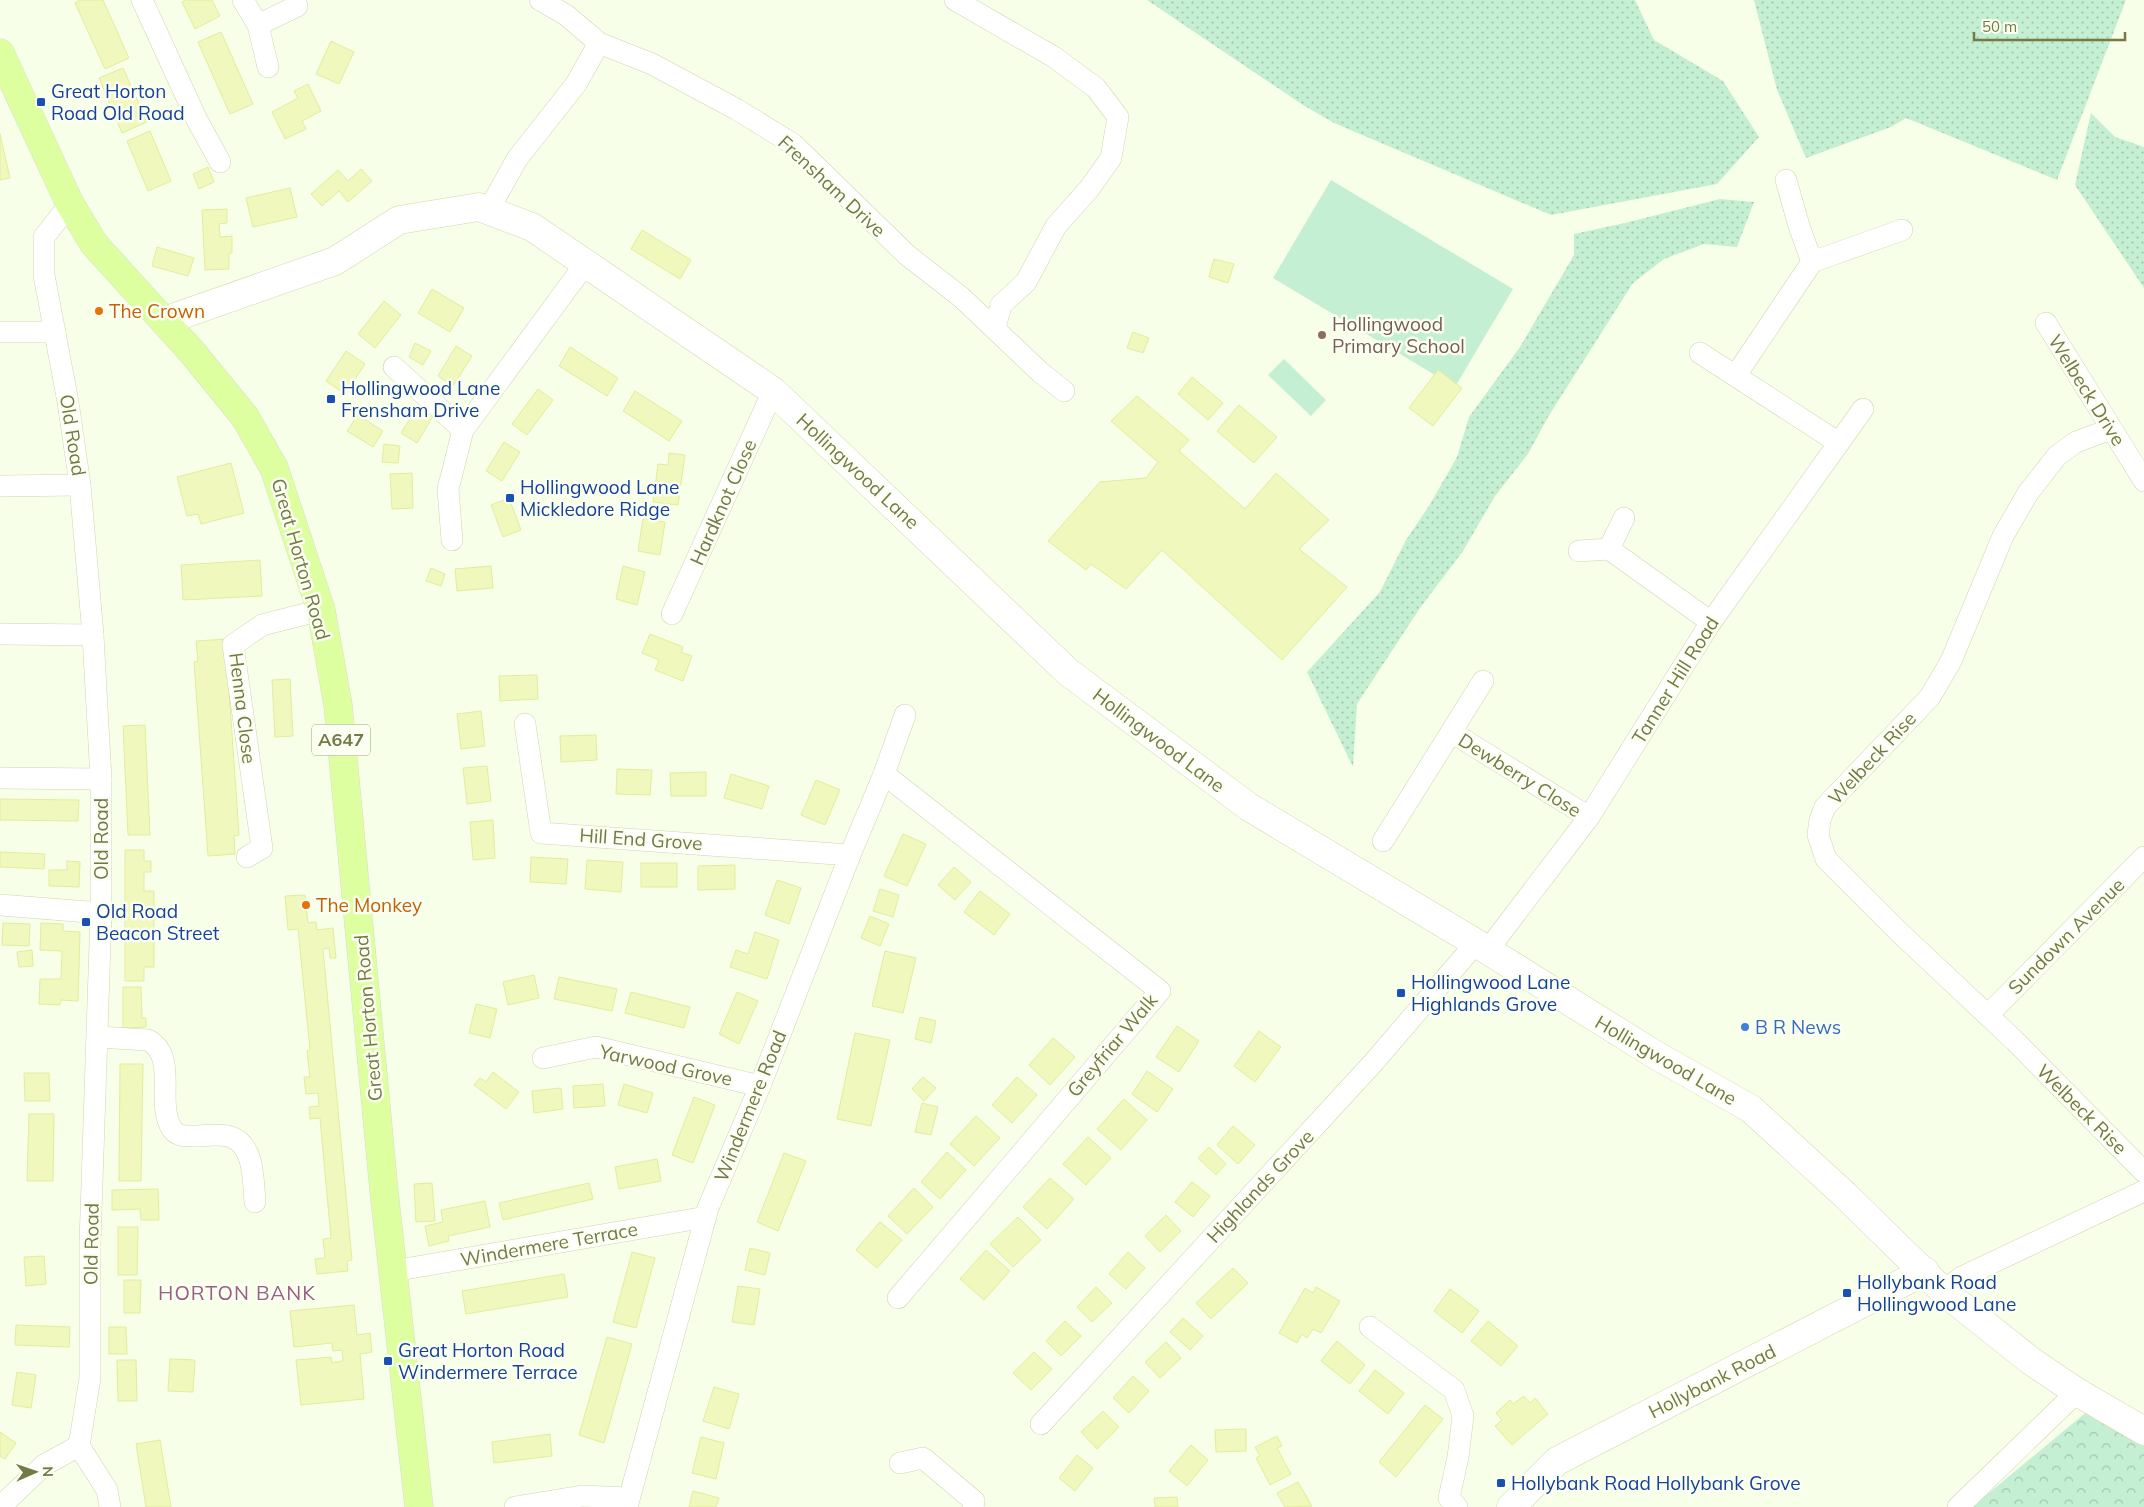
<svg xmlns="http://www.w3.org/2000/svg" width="2144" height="1507" viewBox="0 0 2144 1507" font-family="Mulish,sans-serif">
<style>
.grass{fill:url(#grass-dots)}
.park{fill:url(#park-crowns)}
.pitch{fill:#c5efd2}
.building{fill:#f0f8bd;stroke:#e3ec9b}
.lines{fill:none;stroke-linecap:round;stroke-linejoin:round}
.street-casing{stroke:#cfd5af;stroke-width:22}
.secondary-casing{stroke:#d2d9ab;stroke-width:29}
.primary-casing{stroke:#dbdccf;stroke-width:29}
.street{stroke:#fff;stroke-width:21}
.secondary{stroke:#fff;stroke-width:28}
.primary{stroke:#ddffa0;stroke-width:28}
.transit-dot{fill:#1a4fb4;stroke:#fbfff2;stroke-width:2}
.food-dot{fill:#e8710a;stroke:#fbfff2;stroke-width:2}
.education-dot{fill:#8d6e63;stroke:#fbfff2;stroke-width:2}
.shop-dot{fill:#3f7fe0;stroke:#fbfff2;stroke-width:2}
.labels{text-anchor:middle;stroke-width:5;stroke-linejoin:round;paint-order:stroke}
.shield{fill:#fbfff2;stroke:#9ca179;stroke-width:1}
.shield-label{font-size:18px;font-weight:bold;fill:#747945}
.transit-label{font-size:19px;fill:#164399;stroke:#fbfff2;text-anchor:start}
.street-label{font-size:19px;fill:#747945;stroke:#fbfff2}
.food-label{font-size:19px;fill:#c56008;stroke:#fbfff2;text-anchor:start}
.education-label{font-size:19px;fill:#785e54;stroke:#fbfff2;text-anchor:start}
.shop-label{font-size:19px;fill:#366cbe;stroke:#fbfff2;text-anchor:start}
.neighbourhood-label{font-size:20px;letter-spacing:1px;fill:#996083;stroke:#fbfff2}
</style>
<defs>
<pattern id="grass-dots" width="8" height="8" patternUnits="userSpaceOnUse" patternTransform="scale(1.25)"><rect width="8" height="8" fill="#c5efd2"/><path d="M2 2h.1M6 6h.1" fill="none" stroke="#a5c6ac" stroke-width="1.8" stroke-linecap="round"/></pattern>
<pattern id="park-crowns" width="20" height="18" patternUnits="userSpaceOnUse" patternTransform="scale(1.25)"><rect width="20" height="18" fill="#c5efd2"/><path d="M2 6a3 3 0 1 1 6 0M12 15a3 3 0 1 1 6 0" fill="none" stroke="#a5c6ac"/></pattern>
</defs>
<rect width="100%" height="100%" fill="#f7ffe9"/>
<g class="grass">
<polygon points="1147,0 1635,0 1654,40 1723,81 1759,137 1717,184 1551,215 1334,123 1303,105"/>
<polygon points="1754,0 2126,0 2057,180 1906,118 1891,127 1806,158 1777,90"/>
<polygon points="2091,113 2115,137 2144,147 2144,288 2075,185"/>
<polygon points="1720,199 1754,202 1737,247 1704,244 1664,259 1633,283 1548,417 1528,454 1495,496 1463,551 1420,608 1357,704 1353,767 1307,672 1380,592 1406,540 1429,506 1457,457 1469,417 1520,347 1574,255 1574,234 1625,223"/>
</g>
<polygon class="park" points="2089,1410 2144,1446 2144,1507 1972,1507"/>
<g class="pitch">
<polygon points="1331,180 1513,289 1455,387 1273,278"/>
<polygon points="1284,359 1326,400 1311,416 1268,375"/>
</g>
<g class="building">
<polygon points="80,0 103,0 129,58 105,69 75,3"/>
<polygon points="186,0 212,0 220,16 195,29 182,2"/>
<polygon points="221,32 253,104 230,114 198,42"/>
<polygon points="331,41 354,52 339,84 316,74"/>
<polygon points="123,68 147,122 122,133 99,78"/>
<polygon points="308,84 321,111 302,121 306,129 285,139 272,112 298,98 294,91"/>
<polygon points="150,131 171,181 148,191 127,141"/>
<polygon points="0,134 10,178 0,180"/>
<polygon points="208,167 214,182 199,189 193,174"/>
<polygon points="361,169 372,181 348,202 339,191 322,206 311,194 338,170 348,181"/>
<polygon points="290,188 297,217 253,227 246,198"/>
<polygon points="227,209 227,223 219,224 220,237 232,236 232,253 229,253 229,269 205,270 202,210"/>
<polygon points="642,230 691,260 680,279 631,249"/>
<polygon points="157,247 194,258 188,276 152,266"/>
<polygon points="1214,259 1234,264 1228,283 1209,277"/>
<polygon points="432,289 464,308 450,332 418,313"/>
<polygon points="384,301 401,315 375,348 358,334"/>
<polygon points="1133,332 1149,338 1143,353 1127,348"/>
<polygon points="415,343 431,351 423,365 409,357"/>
<polygon points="456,346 472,356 453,386 438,376"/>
<polygon points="570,347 618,378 607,396 559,366"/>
<polygon points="346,351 365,364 345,394 326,381"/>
<polygon points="1438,370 1462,388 1433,426 1409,408"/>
<polygon points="1192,377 1223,403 1208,420 1178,394"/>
<polygon points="538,389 553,400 527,435 512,424"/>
<polygon points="635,391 682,421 669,441 623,411"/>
<polygon points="1137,396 1189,440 1179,451 1245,509 1276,473 1329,520 1299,549 1347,587 1282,660 1162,550 1126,589 1091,564 1086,570 1048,541 1100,482 1146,478 1158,462 1111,421"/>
<polygon points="419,404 435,413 417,443 401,433"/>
<polygon points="1239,405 1277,437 1254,463 1217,431"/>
<polygon points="358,415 383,431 373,447 347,431"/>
<polygon points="504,442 520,452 502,481 486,471"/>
<polygon points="384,444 400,446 398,463 382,462"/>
<polygon points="669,453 685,455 678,505 653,502 658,464 668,465"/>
<polygon points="231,463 244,513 201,524 198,514 187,516 177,477"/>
<polygon points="412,473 413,508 392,509 390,474"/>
<polygon points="509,498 521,530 503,537 491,505"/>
<polygon points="643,519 665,522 660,555 638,551"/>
<polygon points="260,560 262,596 183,600 181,565"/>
<polygon points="491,566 493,588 457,591 455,569"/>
<polygon points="623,566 645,572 637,605 616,599"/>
<polygon points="431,568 445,574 441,586 426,581"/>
<polygon points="650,634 683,647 681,652 692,656 683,681 655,670 659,660 642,653"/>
<polygon points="227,639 227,661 239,835 234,836 235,854 208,856 194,662 198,661 196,641"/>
<polygon points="537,675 538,699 500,701 499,676"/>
<polygon points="290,679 293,736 275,737 272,680"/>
<polygon points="481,711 485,746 461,749 457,714"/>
<polygon points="145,725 150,835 128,835 123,726"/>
<polygon points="596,735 597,760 561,762 560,736"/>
<polygon points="487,766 491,801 467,804 463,768"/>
<polygon points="617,769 652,770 650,795 616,794"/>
<polygon points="706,772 706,796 671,796 670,773"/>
<polygon points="731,774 769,786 762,809 724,798"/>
<polygon points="816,780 840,790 825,825 801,815"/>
<polygon points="0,799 79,800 78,821 0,820"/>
<polygon points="493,820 495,858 473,860 470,822"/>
<polygon points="903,834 926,844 907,886 884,876"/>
<polygon points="125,850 144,850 144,861 151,861 151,872 144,872 144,891 154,891 154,967 144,967 144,981 125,981"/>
<polygon points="0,852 45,854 44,869 0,867"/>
<polygon points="531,857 568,859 566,884 530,882"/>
<polygon points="587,860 623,862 621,892 585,889"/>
<polygon points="67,861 80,862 79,887 49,886 49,870 67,870"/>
<rect x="641" y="863" width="36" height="24"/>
<polygon points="735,865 735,889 698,890 698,866"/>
<polygon points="954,867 971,882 955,900 938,885"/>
<polygon points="777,880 801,888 789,924 765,915"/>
<polygon points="880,889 899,895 893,917 873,911"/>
<polygon points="980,891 1010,914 994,935 964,912"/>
<polygon points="305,895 308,923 316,922 317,930 333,928 336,958 330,958 329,948 323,949 352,1260 347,1261 348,1271 317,1274 315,1259 325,1258 323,1239 331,1238 320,1118 310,1119 309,1107 319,1106 318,1093 306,1094 304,1077 310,1077 307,1051 310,1050 298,929 288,930 285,896"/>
<polygon points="870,916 889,924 880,946 861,938"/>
<polygon points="3,923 30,924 29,946 2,945"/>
<polygon points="41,923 63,924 63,931 80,932 78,1001 61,1000 60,1005 39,1004 40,979 61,979 62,951 40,950"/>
<polygon points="755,932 779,940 767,979 730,967 736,950 748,954"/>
<polygon points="32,950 33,966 19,967 17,952"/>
<polygon points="885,951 916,958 903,1013 872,1006"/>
<polygon points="534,975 539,998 508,1005 503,982"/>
<polygon points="559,977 617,989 612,1011 554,999"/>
<polygon points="123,987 141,987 142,1018 146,1018 146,1027 123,1028"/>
<polygon points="631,992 690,1007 684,1028 625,1013"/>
<polygon points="737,992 758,1001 739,1044 719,1034"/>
<polygon points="476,1004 497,1009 490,1038 469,1033"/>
<polygon points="920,1017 936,1021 931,1043 915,1039"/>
<polygon points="1177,1026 1199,1041 1179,1072 1156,1057"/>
<polygon points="1259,1031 1281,1047 1255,1082 1234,1066"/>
<polygon points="855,1033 890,1040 871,1126 837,1119"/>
<polygon points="1053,1038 1075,1057 1050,1085 1029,1065"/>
<polygon points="120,1064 143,1064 141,1181 119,1181"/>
<polygon points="1147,1071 1173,1089 1157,1112 1132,1094"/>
<polygon points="493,1072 519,1092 506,1109 474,1085 480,1078 486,1082"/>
<polygon points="24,1073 49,1073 50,1101 25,1101"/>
<polygon points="923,1077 936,1088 924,1101 912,1089"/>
<polygon points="1017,1077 1037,1095 1012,1123 992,1105"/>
<polygon points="603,1084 605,1106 574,1108 573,1086"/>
<polygon points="624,1084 653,1093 647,1113 618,1105"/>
<polygon points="561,1088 563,1109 534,1113 532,1091"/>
<polygon points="694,1097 715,1105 693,1163 672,1155"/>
<polygon points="1124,1099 1147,1120 1121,1150 1097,1129"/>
<polygon points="922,1103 938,1107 931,1135 915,1132"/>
<polygon points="29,1114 54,1114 53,1181 27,1181"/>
<polygon points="976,1116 1000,1138 974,1166 950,1144"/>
<polygon points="1233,1126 1255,1145 1238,1164 1217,1145"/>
<polygon points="1088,1137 1111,1158 1086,1185 1063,1164"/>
<polygon points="1209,1147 1226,1164 1216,1175 1198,1158"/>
<polygon points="947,1152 966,1170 940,1199 921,1182"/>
<polygon points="784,1153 806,1161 778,1231 757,1222"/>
<polygon points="657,1159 661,1181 619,1189 615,1167"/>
<polygon points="1050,1178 1074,1199 1047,1229 1023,1207"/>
<polygon points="1192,1182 1210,1196 1193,1217 1175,1202"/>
<polygon points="432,1183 435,1221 416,1222 414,1184"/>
<polygon points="589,1183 593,1199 503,1220 499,1203"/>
<polygon points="914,1188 933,1207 907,1234 888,1216"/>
<polygon points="158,1189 159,1220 141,1220 140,1209 112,1210 112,1190"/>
<polygon points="485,1201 490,1227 448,1236 449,1241 429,1246 425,1226 443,1222 441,1210"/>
<polygon points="1166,1215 1181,1231 1160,1252 1145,1236"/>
<polygon points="1018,1217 1041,1240 1013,1267 990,1244"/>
<polygon points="880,1222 902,1240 877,1268 856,1250"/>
<polygon points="118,1227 138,1227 137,1275 118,1275"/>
<polygon points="750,1248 770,1253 765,1275 745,1270"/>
<polygon points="986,1250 1010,1271 984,1300 960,1279"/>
<polygon points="632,1252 655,1258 636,1328 613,1322"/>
<polygon points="1128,1252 1145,1268 1126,1289 1109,1274"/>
<polygon points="44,1256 46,1284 26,1286 24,1257"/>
<polygon points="1233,1268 1248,1283 1211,1319 1196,1303"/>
<polygon points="564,1274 568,1297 466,1314 462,1291"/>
<polygon points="124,1280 141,1280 140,1313 124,1313"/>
<polygon points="738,1286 760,1289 754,1325 732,1322"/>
<polygon points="1096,1287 1112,1303 1092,1322 1077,1307"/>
<polygon points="1316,1287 1340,1301 1321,1333 1313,1329 1307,1338 1302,1334 1297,1343 1279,1333 1305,1288 1313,1293"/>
<polygon points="1450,1289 1479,1311 1462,1333 1434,1311"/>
<polygon points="354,1305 357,1335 370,1333 372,1352 360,1354 364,1399 301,1405 296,1360 331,1357 332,1363 343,1361 342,1350 333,1351 332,1343 294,1347 290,1311"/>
<polygon points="1183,1318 1203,1336 1190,1350 1170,1332"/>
<polygon points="1065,1321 1081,1336 1061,1356 1046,1341"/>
<polygon points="1488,1321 1518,1346 1501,1366 1471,1341"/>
<polygon points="16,1325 70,1327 69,1347 15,1345"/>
<polygon points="109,1327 126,1327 127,1354 109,1354"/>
<polygon points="607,1337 632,1344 604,1443 579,1435"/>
<polygon points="1337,1341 1365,1365 1350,1384 1321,1361"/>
<polygon points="1166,1342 1181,1358 1160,1378 1145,1362"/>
<polygon points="1034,1352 1052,1369 1031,1390 1013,1373"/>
<polygon points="170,1359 195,1360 193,1392 168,1391"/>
<polygon points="117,1360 136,1360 137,1401 118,1401"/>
<polygon points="1375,1370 1404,1393 1388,1414 1359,1391"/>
<polygon points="17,1372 36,1375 31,1408 12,1405"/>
<polygon points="1133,1376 1149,1391 1129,1413 1113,1398"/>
<polygon points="714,1387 739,1394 729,1429 703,1421"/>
<polygon points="1524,1396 1530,1403 1535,1398 1548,1414 1512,1445 1495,1426 1502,1420 1496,1413 1510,1400 1513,1404"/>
<polygon points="1425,1405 1443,1419 1396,1477 1379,1462"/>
<polygon points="1103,1411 1119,1427 1097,1449 1081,1432"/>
<polygon points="1246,1429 1246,1451 1216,1452 1215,1430"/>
<polygon points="0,1432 16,1443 5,1459 0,1456"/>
<polygon points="550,1434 552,1456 494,1463 492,1442"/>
<polygon points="1277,1436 1282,1446 1277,1448 1291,1474 1270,1485 1256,1458 1260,1456 1255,1447"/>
<polygon points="701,1437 724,1443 716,1479 692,1473"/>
<polygon points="160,1440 171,1507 146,1507 136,1444"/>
<polygon points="1191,1445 1208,1460 1187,1486 1169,1471"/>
<polygon points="1077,1455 1093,1468 1075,1491 1059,1478"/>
<polygon points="1298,1482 1312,1506 1285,1507 1277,1493"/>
<polygon points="693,1491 719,1498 716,1507 689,1507"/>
<polygon points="1177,1497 1178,1507 1155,1507 1154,1498"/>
</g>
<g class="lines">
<defs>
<g id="street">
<polyline points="142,0 197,120 220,162"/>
<polyline points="243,0 258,25 268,67"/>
<polyline points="540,0 566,15 599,43 652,64 736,109 793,144 907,255 961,297 1040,372 1064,391"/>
<polyline points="955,0 1054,57 1096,88 1118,117 1111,158 1089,189 1056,226 1026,282 1001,305 995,328"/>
<polyline points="258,25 297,6"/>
<polyline points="1786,180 1799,226 1812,262"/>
<polyline points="70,204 44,237 44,275 68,402 80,485 93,635 101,779 101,913 90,1243 90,1378 79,1446 107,1490 110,1507"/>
<polyline points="488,211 517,159 576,84 599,43"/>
<polyline points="2046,323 2144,481"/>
<polyline points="0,332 55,332"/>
<polyline points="1700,353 1839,443"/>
<polyline points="394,367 463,430"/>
<polyline points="1736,375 1812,262 1902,230"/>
<polyline points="2111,429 2076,442 2057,456 2028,493 2003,536 1951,661 1930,697 1825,807 1820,820 1818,835 1826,859 1898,931 2015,1041 2144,1172"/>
<polyline points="0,486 80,485"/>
<polyline points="452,540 448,489 463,430 586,263"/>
<polyline points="1609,549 1711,622"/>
<polyline points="1579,551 1609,549 1624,518"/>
<polyline points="672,614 773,391"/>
<polyline points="0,634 93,635"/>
<polyline points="525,724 541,833 850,855"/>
<polyline points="1451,732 1589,817"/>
<polyline points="884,774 1160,991 898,1298"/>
<polyline points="0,778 101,779"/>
<polyline points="1383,841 1483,681"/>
<polyline points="247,857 262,848 233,645 262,625 321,610"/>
<polyline points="0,905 101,913"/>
<polyline points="1487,951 1589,817 1711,622 1863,409"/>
<polyline points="1988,1015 2144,857"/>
<path d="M 98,1037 L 148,1040 C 179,1057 155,1103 172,1129 C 177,1136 184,1136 193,1136 C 205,1136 220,1133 231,1137 C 255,1145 253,1182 255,1202"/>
<polyline points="543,1058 596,1047 760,1086"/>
<polyline points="393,1271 706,1217"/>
<polyline points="1943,1291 1962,1277 2144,1191"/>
<polyline points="1370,1327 1454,1390 1463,1416 1458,1457 1449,1498 1457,1507"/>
<polyline points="1041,1424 1373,1063 1476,943"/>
<polyline points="900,1463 923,1458 974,1501 973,1507"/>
<polyline points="0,1507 44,1465 79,1446"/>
<polyline points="515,1507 582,1496 629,1498"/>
<polyline points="627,1507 708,1208 760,1086 850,855 884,774 905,715"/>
<polyline points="1958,1507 2077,1392"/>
</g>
<g id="secondary">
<polyline points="164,321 335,261 399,220 479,207 532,227 773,391 1068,672 1249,807 1476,943 1654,1054 1751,1109 1845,1195 1943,1291 2031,1361 2077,1392 2144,1431"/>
<polyline points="1511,1507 1557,1461 1925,1271"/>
</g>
<polyline id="primary" points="0,53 70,204 94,244 192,352 245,417 274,468 321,610 338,705 384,1191 419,1507"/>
</defs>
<use href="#street" class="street-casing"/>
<use href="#secondary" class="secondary-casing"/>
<use href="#primary" class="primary-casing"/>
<use href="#street" class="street"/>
<use href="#secondary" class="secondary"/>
<use href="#primary" class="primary"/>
</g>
<g class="transit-dot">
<rect x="36" y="97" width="10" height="10" rx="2.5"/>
<rect x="326" y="394" width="10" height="10" rx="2.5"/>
<rect x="505" y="493" width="10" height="10" rx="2.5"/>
<rect x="81" y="917" width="10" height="10" rx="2.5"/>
<rect x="1396" y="988" width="10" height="10" rx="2.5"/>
<rect x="1842" y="1288" width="10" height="10" rx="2.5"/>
<rect x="383" y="1356" width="10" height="10" rx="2.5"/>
<rect x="1496" y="1478" width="10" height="10" rx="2.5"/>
</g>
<g class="food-dot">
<circle cx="99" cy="311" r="5"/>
<circle cx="306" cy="905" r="5"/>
</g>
<circle class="education-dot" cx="1322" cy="335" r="5"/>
<circle class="shop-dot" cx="1745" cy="1027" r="5"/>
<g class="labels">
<rect class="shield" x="312" y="724.5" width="58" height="31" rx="4"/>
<g class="shield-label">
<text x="341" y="746">A647</text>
</g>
<g class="transit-label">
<text x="51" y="98">Great Horton<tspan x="51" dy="22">Road Old Road</tspan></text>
<text x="341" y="395">Hollingwood Lane<tspan x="341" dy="22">Frensham Drive</tspan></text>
<text x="520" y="494">Hollingwood Lane<tspan x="520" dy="22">Mickledore Ridge</tspan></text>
<text x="96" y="918">Old Road<tspan x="96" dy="22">Beacon Street</tspan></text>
<text x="1411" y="989">Hollingwood Lane<tspan x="1411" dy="22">Highlands Grove</tspan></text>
<text x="1857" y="1289">Hollybank Road<tspan x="1857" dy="22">Hollingwood Lane</tspan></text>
<text x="398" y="1357">Great Horton Road<tspan x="398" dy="22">Windermere Terrace</tspan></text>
<text x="1511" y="1490">Hollybank Road Hollybank Grove</text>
</g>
<g class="street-label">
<text transform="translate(832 186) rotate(43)" y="7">Frensham Drive</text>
<text transform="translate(2087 390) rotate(58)" y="7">Welbeck Drive</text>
<text transform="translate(73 435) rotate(81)" y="7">Old Road</text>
<text transform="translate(858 471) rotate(43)" y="7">Hollingwood Lane</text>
<text transform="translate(723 502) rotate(-66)" y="7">Hardknot Close</text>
<text transform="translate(301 559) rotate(74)" y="7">Great Horton Road</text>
<text transform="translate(1675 680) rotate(-58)" y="7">Tanner Hill Road</text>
<text transform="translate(243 708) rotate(83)" y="7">Henna Close</text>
<text transform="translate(1159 740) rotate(37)" y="7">Hollingwood Lane</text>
<text transform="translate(1872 758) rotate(-47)" y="7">Welbeck Rise</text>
<text transform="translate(1520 775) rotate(32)" y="7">Dewberry Close</text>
<text transform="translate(101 839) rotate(-90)" y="7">Old Road</text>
<text transform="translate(641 839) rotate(4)" y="7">Hill End Grove</text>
<text transform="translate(2066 936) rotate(-45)" y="7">Sundown Avenue</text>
<text transform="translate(368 1018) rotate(-95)" y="7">Great Horton Road</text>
<text transform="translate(1112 1045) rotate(-50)" y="7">Greyfriar Walk</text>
<text transform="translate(1666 1060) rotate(30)" y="7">Hollingwood Lane</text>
<text transform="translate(666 1065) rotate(12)" y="7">Yarwood Grove</text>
<text transform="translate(750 1106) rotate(-68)" y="7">Windermere Road</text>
<text transform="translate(2082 1109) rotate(45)" y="7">Welbeck Rise</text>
<text transform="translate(1260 1186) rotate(-47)" y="7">Highlands Grove</text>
<text transform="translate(91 1244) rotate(-89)" y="7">Old Road</text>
<text transform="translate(549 1244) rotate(-10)" y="7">Windermere Terrace</text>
<text transform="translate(1712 1381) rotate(-27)" y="7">Hollybank Road</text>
</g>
<g class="food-label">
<text x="109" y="318">The Crown</text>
<text x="316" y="912">The Monkey</text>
</g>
<g class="education-label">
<text x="1332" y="331">Hollingwood<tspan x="1332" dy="22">Primary School</tspan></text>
</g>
<g class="shop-label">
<text x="1755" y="1034">B R News</text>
</g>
<g class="neighbourhood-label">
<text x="237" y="1300">HORTON BANK</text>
</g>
</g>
<g transform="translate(35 1472) rotate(88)" stroke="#fbfff2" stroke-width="4" paint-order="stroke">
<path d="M0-4L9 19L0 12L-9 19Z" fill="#747945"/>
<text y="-8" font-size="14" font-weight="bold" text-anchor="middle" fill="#747945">N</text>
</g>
<path d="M1974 32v8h151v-8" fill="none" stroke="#747945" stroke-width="2.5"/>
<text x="1982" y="32" font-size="15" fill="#747945" stroke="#fbfff2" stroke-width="4" paint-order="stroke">50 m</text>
</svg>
